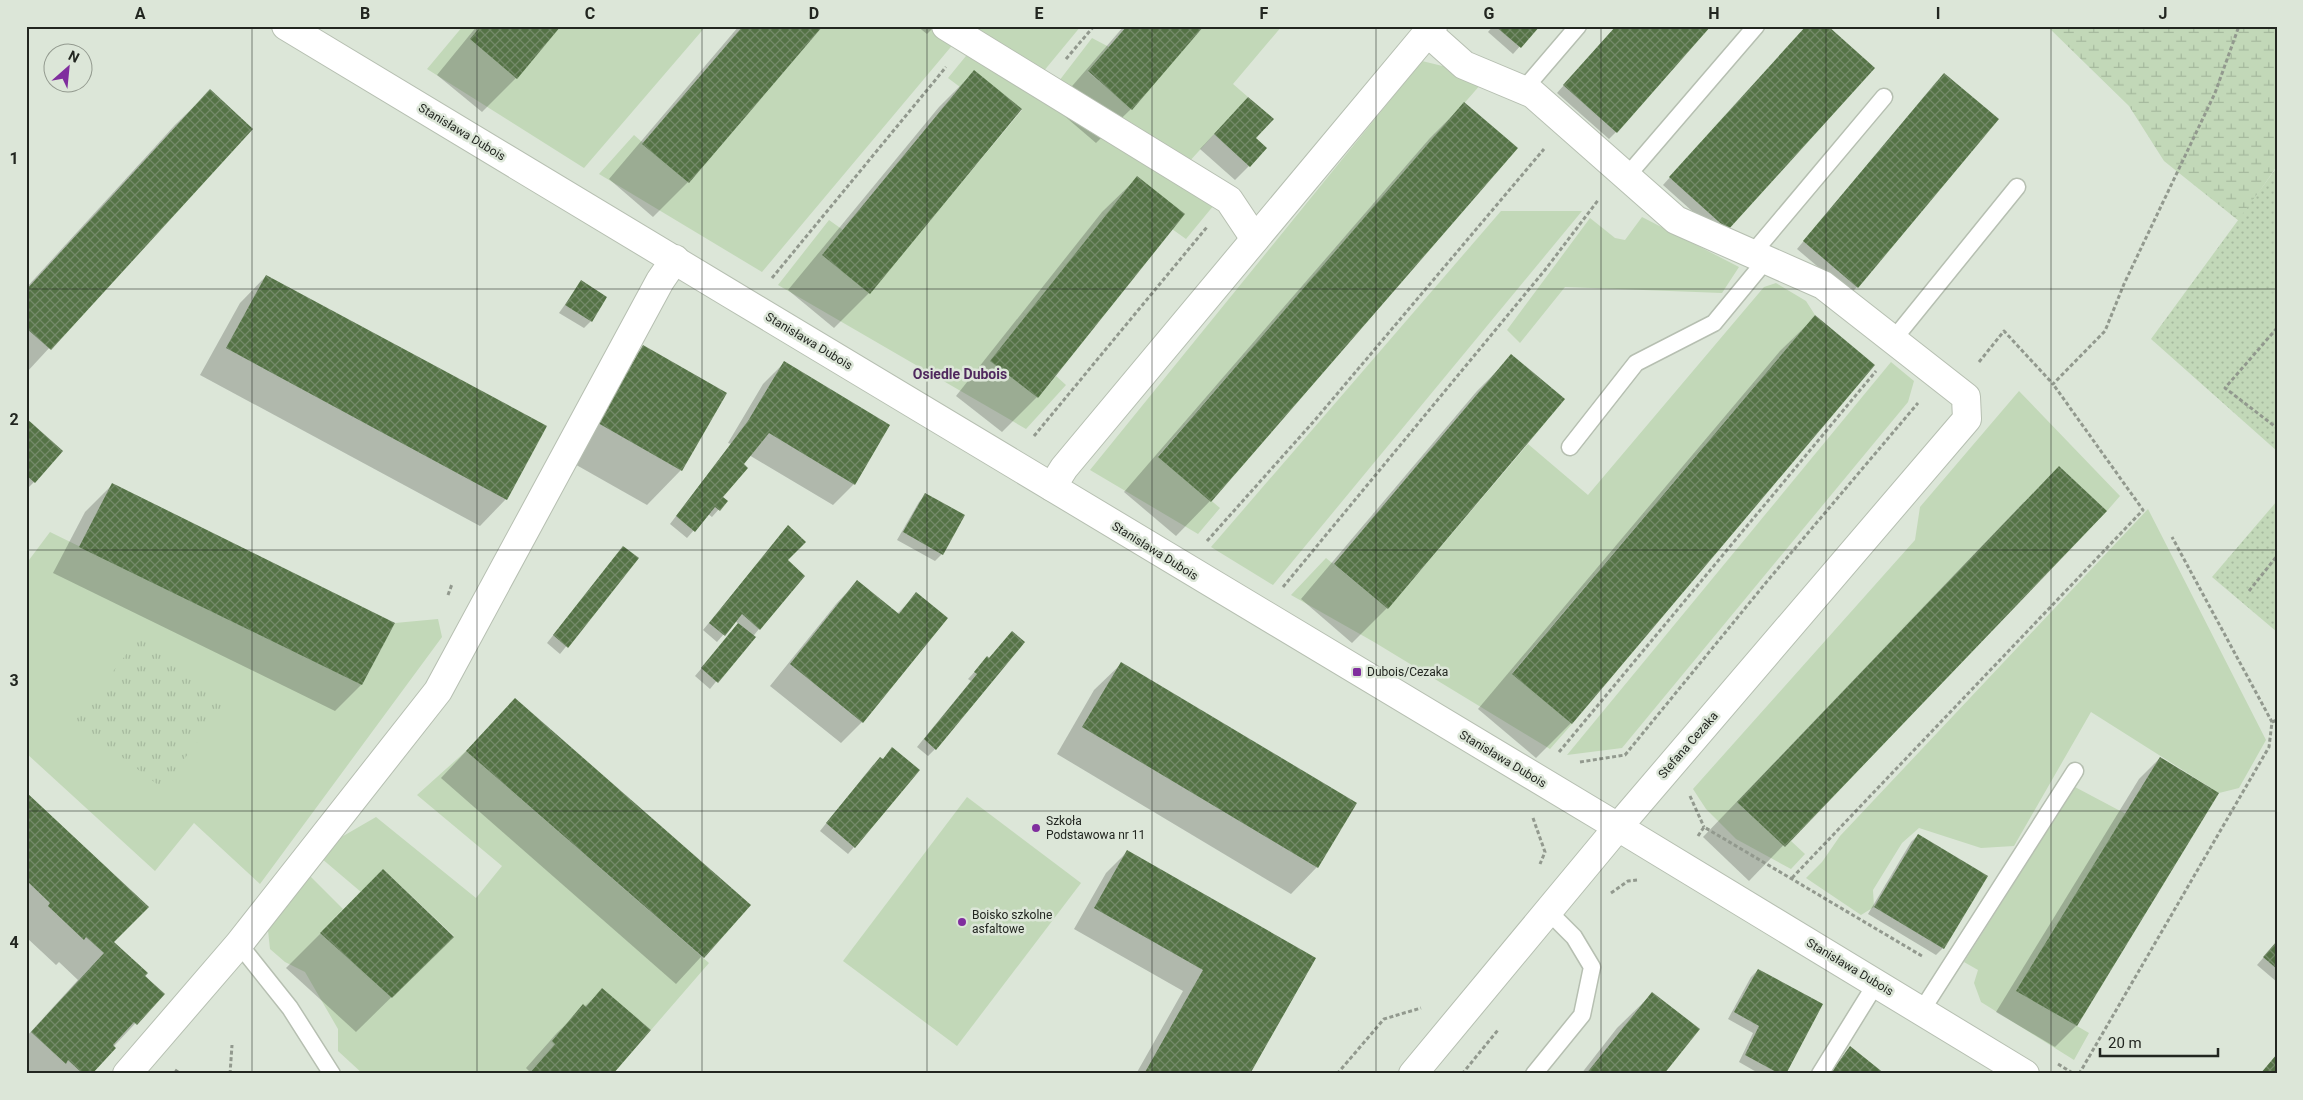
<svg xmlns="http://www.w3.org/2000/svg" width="2303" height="1100" viewBox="0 0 2303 1100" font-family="Roboto,sans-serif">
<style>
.grass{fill:#c2d8b8}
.wetland{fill:url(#wetland-marsh)}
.park{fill:url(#park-tufts)}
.garden{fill:url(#garden-dots)}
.shadow{fill:#0003}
.building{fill:url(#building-cross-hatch)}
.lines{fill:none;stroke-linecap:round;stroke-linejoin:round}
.service-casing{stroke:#b6bfb1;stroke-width:19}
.minor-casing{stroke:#b6bfb1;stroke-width:30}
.tertiary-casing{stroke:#b6bfb1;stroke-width:30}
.path{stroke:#92998e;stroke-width:3;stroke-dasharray:4 2.5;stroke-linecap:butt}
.service{stroke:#fff;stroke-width:16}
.minor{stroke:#fff;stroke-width:28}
.tertiary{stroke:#fff;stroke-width:28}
.grid{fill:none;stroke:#222620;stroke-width:1;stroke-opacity:0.55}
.poi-dot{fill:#802e9e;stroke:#dce6d8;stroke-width:2}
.labels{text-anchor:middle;stroke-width:5;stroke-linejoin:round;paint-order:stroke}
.street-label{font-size:12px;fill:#222620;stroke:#dce6d8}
.poi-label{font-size:12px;fill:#222620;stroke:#dce6d8;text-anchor:start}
.neighbourhood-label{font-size:14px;font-weight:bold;fill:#4f285e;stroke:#dce6d8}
.neatline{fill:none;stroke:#222620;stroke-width:2}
.grid-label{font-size:16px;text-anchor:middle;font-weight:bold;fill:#222620}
</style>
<defs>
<pattern id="wetland-marsh" width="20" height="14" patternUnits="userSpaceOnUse" patternTransform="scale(1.25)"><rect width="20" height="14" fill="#c2d8b8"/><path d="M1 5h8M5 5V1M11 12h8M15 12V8" fill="none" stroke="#a6b99e"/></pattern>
<pattern id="park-tufts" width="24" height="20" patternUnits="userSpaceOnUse" patternTransform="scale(1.25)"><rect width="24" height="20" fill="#c2d8b8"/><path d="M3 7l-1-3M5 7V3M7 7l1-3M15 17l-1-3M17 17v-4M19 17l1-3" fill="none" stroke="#a6b99e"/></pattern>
<pattern id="garden-dots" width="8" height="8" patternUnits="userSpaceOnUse" patternTransform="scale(1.25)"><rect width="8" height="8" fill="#c2d8b8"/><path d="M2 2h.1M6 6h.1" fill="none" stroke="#a6b99e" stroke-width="1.8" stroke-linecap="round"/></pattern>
<pattern id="building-cross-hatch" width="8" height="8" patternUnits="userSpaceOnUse" patternTransform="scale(1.25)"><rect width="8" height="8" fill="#557346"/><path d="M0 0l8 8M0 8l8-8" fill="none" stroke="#748a69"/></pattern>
</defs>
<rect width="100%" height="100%" fill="#dce6d8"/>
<g class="grass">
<polygon points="463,26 481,26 517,78 561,26 706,26 584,168 427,69"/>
<polygon points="823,26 929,26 955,42 762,272 599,174 634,135 689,183"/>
<polygon points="969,26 1081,26 1043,72"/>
<polygon points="1204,26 1282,26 1233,84 1248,97 1188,163 1059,81 1092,38 1109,47 1088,72 1132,109"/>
<polygon points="970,51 1214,205 1186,239 1172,229 991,361 1038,398 1056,376 1066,385 1026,429 778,285 829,220 843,230 822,255 870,293 1022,110 974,71 960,87 948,78"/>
<polygon points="1422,61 1463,71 1481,84 1158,456 1220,508 1198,534 1090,470"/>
<polygon points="1501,211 1582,211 1273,585 1211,547"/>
<polygon points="1642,217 1739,267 1722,293 1565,287 1520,343 1507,330 1590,218 1615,238 1625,240"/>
<polygon points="1776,283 1806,301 1815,315 1512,673 1572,724 1550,749 1374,642 1291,595 1326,558 1388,609 1528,444 1588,495 1764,287"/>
<polygon points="1891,362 1914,381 1908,402 1622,748 1567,755"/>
<polygon points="2019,391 2120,496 2107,511 2059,466 1738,801 1785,847 1791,841 1805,854 1791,869 1736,839 1706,809 1693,789 1915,540 1920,507"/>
<polygon points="2148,509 2266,740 2239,788 2219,793 2091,712 2014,846 1981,848 1919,828 1902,843 1873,890 1874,907 1861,915 1806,878 1822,862 1840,836"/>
<polygon points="50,532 362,685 395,623 438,619 442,637 260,884 194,823 155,871 26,753 26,564"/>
<polygon points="466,751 709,963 651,1030 602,989 529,1074 363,1074 338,1051 338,1029 305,972 285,962 270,949 267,921 307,873 343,909 320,933 392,998 454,936 383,869 361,892 321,858 338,839 376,817 476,898 502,866 417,795"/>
<polygon points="2075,787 2126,814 2017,991 2089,1033 2074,1060 1981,1002 1974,983 1978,970 1964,962"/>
<polygon points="967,797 1081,883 957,1046 843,961"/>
</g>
<polygon class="wetland" points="2047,26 2277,26 2277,166 2239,221 2164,161 2129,106"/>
<polygon class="park" points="141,635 228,702 162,788 75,721"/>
<g class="garden">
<polygon points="2277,167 2277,451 2151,339"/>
<polygon points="2277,501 2277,632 2212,577"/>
</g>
<g class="shadow">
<polygon points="477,26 559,26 516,78 482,112 437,75"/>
<polygon points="739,26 821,26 688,182 653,217 609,179"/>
<polygon points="917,26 935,26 927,34"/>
<polygon points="1124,26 1202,26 1131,109 1096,143 1054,107"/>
<polygon points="1493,26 1538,26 1513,54 1488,32"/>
<polygon points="1616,26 1616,132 1609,139 1557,93"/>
<polygon points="1807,26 1720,236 1663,185"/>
<polygon points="974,72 869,293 834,328 788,290 939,107"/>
<polygon points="1937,81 1857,287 1850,294 1797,249"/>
<polygon points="210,91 252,129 26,373 26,288 175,125"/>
<polygon points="1464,104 1210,501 1176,536 1124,492 1430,138"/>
<polygon points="1234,113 1255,139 1249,166 1235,180 1200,149"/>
<polygon points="1137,178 1183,214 1037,397 1002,432 956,396 1102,212"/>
<polygon points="266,276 506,499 480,526 200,375 240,303"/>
<polygon points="581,282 591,321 584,328 559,313"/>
<polygon points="1815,317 1873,366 1571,723 1536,758 1478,709 1780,351"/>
<polygon points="643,347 681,470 647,505 564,458 608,382"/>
<polygon points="1512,356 1387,608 1352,643 1301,599 1477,391"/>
<polygon points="784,363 854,484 833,505 749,455 721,497 726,501 712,517 708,514 687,538 670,524 731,444 728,443 763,384"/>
<polygon points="26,419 34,482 27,489 26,488"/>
<polygon points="112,485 393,623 361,685 335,711 53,573 85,512"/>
<polygon points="926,495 942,554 935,561 897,540 919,502"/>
<polygon points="2024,502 2105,511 1749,881 1703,837"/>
<polygon points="788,527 786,560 759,629 710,689 695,676 739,624 735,621 717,642 703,630"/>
<polygon points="623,547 638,558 560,654 547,643"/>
<polygon points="857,582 897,614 917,594 862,722 841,743 770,686 837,603"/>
<polygon points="987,658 935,749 928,756 917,747 971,681 968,679"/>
<polygon points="1121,664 1317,867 1291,894 1057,754 1094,690"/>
<polygon points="515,699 749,905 676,984 441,778"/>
<polygon points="2160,758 2076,1026 2055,1047 1996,1012 2139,779"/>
<polygon points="882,760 854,847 848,854 820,831 873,765"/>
<polygon points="26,794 112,942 163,994 113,1047 91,1074 26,1074 26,1037 78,980 59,962 56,965 26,937"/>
<polygon points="1918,835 1943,948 1936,955 1868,914 1911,842"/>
<polygon points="1127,852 1315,959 1249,1074 1136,1074 1183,991 1074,929 1106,873"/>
<polygon points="348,906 418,971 356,1032 286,968"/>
<polygon points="2277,942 2277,982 2257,965"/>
<polygon points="1758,970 1785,1074 1760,1074 1739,1062 1753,1033 1728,1019 1751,977"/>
<polygon points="602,990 611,1074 527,1074 529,1071 526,1068 557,1033"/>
<polygon points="1652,994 1662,1074 1581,1074 1617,1028"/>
<polygon points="1850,1048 1882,1074 1829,1074"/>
</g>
<g class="building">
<polygon points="481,26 561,26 517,79 470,39"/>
<polygon points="743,26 823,26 689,183 642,144"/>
<polygon points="1127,26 1204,26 1132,110 1088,71"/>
<polygon points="1495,26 1540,26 1521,48"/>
<polygon points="1616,26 1711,26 1617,133 1563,85"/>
<polygon points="1806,26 1828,26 1875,68 1728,230 1669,177"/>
<polygon points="974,70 1022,109 870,294 822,255"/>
<polygon points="1944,73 1999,119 1858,288 1803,241"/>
<polygon points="210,89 253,129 51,350 26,328 26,290"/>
<polygon points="1248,97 1274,119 1256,138 1267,148 1250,167 1214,134"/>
<polygon points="1464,102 1518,148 1211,502 1158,457"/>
<polygon points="1137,176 1185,214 1038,398 990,361"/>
<polygon points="266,275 547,426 507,500 226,348"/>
<polygon points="581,280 607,297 592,322 565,305"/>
<polygon points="1815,315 1875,365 1572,724 1512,674"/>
<polygon points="643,345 727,393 682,471 598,423"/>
<polygon points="1511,354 1565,399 1388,609 1334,564"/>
<polygon points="784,361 890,425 855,485 769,433 744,464 748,468 723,497 728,501 720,511 715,507 695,532 676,516 748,421"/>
<polygon points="26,418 63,451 35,483 26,475"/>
<polygon points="2059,466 2107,511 1785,847 1737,802"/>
<polygon points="112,483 395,623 362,685 79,547"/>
<polygon points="925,493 965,515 943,555 903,532"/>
<polygon points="788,525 806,542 788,560 805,576 760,630 742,614 725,636 709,623"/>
<polygon points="623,546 639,558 568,648 553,635"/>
<polygon points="857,580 899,614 916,592 948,618 863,723 790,664"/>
<polygon points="738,623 756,637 718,683 701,668"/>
<polygon points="1012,631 1025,642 936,750 924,739 977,674 974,672 987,656 989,658"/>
<polygon points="1121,662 1357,803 1318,868 1082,727"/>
<polygon points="515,698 751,905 704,958 466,751"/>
<polygon points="892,747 920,770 855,848 826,823 880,757 883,759"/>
<polygon points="2160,757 2219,793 2077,1026 2016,991"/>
<polygon points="26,792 149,907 114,942 148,973 145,976 165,994 137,1025 134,1022 113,1045 116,1048 92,1074 83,1074 68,1060 66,1064 31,1032 104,953 86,937 84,940 48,906 50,903 26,880"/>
<polygon points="1918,834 1988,876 1944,949 1874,907"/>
<polygon points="1127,850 1316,958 1250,1074 1144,1074 1203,970 1094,908"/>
<polygon points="383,869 454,937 392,998 320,933"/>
<polygon points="2277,941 2277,969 2263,957"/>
<polygon points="1758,969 1823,1004 1786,1074 1780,1074 1745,1055 1759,1026 1734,1012"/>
<polygon points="602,988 651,1030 613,1074 529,1074 555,1044 552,1041 583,1004 586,1007"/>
<polygon points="1652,992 1700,1029 1664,1074 1586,1074"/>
<polygon points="1850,1046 1885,1074 1830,1074"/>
<polygon points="2277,1054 2277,1074 2260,1074 2266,1067"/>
</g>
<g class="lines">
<defs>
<g id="service">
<polyline points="1524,89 1578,26"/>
<polyline points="1627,176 1756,26"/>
<polyline points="1752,254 1884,97"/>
<polyline points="1893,340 2017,187"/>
<polyline points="1570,447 1636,363 1714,323 1766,260"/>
<polyline points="239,944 290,1008 332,1074"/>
<polyline points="1922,1010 2075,771"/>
<polyline points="1534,1074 1582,1015 1592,967 1574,937 1548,911"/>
<polyline points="1820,1074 1877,982"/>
</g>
<g id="minor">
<polyline points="946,26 1229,200 1255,239"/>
<polyline points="1427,32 1464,65 1533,94 1676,220 1823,285 1966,397 1967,419 1618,827 2025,1074"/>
<polyline points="1052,487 1064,468 1433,26"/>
<polyline points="127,1074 239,944 438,691 660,281 675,259"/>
</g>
<path id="tertiary" d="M 286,26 C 730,293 1173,562 1618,827 L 1413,1074"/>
</defs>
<use href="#service" class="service-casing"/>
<use href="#minor" class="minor-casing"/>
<use href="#tertiary" class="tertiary-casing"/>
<g class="path">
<polyline points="1066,59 1094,26"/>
<polyline points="772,278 946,67"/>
<polyline points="2277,328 2225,388 2277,428"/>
<polyline points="1979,362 2004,331 2053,384 2105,331 2124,284 2215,93 2239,26"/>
<polyline points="1034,436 1207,227"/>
<polyline points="1207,541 1315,420 1544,149"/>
<polyline points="1283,587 1545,270 1599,199"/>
<polyline points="2249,591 2277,556"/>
<polyline points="448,595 452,584"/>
<polyline points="2272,722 2277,720"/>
<polyline points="1559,752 1876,371"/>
<polyline points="1580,762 1625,755 1769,579 1918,403"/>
<polyline points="1690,796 1704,827"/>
<polyline points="1533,818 1545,852 1540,864"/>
<polyline points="1698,836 1704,827 1922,956"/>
<polyline points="1792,878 2143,510 2053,384"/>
<polyline points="1611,893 1628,881 1637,880"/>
<polyline points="2058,1064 2074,1074"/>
<polyline points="175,1070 181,1074"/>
<polyline points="230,1074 232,1045"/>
<polyline points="1337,1074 1384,1019 1421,1008"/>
<polyline points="1462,1074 1498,1030"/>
<polyline points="2079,1074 2269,747 2272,722 2172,537"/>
</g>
<use href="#service" class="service"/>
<use href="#minor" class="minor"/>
<use href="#tertiary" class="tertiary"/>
</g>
<path class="grid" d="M 252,26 L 252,1074M 477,26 L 477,1074M 702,26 L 702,1074M 927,26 L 927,1074M 1152,26 L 1152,1074M 1376,26 L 1376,1074M 1601,26 L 1601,1074M 1826,26 L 1826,1074M 2051,26 L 2051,1074M 26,289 L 2277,289M 26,550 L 2277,550M 26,811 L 2277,811"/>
<g class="poi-dot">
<rect x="1352" y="667" width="10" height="10" rx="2.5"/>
<circle cx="1036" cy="828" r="5"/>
<circle cx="962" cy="922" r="5"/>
</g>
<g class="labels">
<g class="street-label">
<text transform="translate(462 132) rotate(31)" y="4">Stanisława Dubois</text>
<text transform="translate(809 341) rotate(31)" y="4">Stanisława Dubois</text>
<text transform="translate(1155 551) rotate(32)" y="4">Stanisława Dubois</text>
<text transform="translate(1688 745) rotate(-49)" y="4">Stefana Cezaka</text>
<text transform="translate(1503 759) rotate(31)" y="4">Stanisława Dubois</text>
<text transform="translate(1850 967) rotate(31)" y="4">Stanisława Dubois</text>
</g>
<g class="poi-label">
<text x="1367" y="676">Dubois/Cezaka</text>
<text x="1046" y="825">Szkoła<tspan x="1046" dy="14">Podstawowa nr 11</tspan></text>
<text x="972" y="919">Boisko szkolne<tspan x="972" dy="14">asfaltowe</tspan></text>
</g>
<g class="neighbourhood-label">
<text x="960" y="379">Osiedle Dubois</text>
</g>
</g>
<rect width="2303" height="1100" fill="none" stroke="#dce6d8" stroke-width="55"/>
<g transform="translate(68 68) rotate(27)"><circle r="24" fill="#dce6d8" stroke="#92998e"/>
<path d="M0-4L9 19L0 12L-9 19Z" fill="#802e9e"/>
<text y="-8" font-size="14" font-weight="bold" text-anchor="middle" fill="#222620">N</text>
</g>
<path d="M2100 1048v8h118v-8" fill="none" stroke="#222620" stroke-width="2.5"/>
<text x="2108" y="1048" font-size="15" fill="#222620" stroke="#dce6d8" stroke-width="4" paint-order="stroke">20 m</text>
<rect x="28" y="28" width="2248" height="1044" class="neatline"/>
<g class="grid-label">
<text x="140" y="19">A</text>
<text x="365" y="19">B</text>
<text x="590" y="19">C</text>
<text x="814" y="19">D</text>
<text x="1039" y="19">E</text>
<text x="1264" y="19">F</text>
<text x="1489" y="19">G</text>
<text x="1714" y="19">H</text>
<text x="1938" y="19">I</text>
<text x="2163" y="19">J</text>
<text x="14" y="164">1</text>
<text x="14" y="425">2</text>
<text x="14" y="686">3</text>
<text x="14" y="948">4</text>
</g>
</svg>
